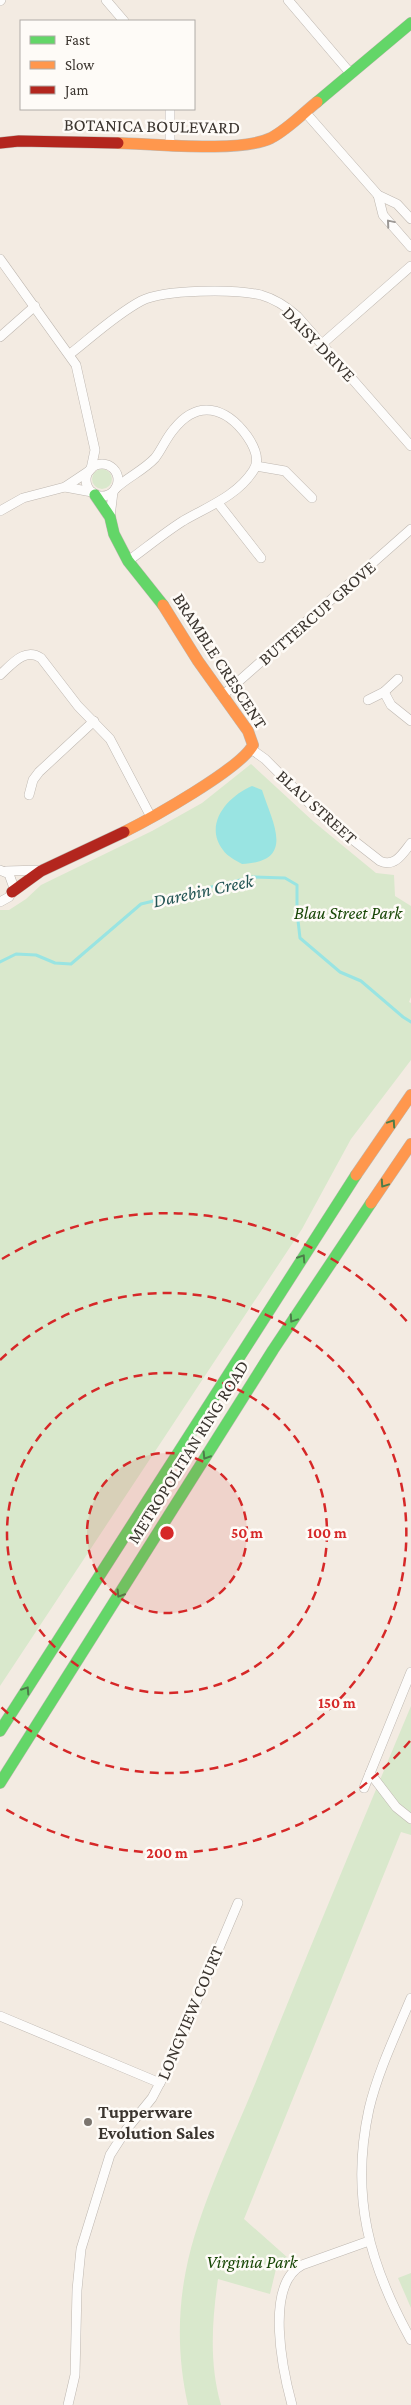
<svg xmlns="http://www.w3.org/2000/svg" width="411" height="2405" viewBox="0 0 411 2405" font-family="'Crimson Pro',serif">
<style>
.green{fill:#d9e8cc}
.water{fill:#99e4e2}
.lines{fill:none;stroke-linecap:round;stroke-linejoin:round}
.stream{stroke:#99e4e2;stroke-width:3}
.street-casing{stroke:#beb7b0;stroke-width:10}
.fast-casing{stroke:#beb7b0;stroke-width:12}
.slow-casing{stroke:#beb7b0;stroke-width:12}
.jam-casing{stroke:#beb7b0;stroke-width:12}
.street{stroke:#fdfcfb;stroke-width:9}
.fast{stroke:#63d668;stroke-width:11}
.slow{stroke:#ff974d;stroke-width:11}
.jam{stroke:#b3261e;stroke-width:11}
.oneway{stroke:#9c9895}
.oneway2{stroke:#4d7d49}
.ring{fill:none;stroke:#d62828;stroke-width:2.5;stroke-dasharray:9 6}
.poi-dot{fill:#7b756e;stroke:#fefbf7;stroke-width:2}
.labels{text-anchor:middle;stroke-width:5;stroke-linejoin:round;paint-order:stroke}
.street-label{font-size:18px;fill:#3b352f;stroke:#fefbf7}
.park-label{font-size:18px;font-style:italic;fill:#184706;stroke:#fefbf7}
.poi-label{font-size:18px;font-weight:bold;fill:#3b352f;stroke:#fefbf7;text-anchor:start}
.water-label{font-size:19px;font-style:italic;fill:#245555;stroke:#fefbf7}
.centre{fill:#d62828;stroke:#fefbf7;stroke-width:2.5}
.ring-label{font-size:15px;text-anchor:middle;font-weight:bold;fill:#d62828;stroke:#fefbf7;stroke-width:5;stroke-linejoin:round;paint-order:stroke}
</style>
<rect width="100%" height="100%" fill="#f3ebe2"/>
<g class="green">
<circle cx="102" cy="479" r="10"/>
<polygon points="251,764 314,822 376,873 394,875 395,896 411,906 411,997 409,1002 411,1003 411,1060 351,1139 302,1229 0,1686 0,910 9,910 26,899 41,885 152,831 202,803"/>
<path d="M 411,1706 L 411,1835 L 401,1832 L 244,2219 L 288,2258 L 276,2269 L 270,2294 L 218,2279 C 212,2321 209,2363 221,2405 L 188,2405 C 178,2361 177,2315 186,2270 C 198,2209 233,2138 257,2079 C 307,1954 359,1830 411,1706 Z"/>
<polygon points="411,2273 411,2308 398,2278"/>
</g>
<path class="water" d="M 252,786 L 262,790 C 272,822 297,862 242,864 C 235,860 227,856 223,850 C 203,824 228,796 252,786 Z"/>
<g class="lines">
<polyline class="stream" points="0,962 16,954 36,955 55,963 71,964 141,904 253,877 285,878 297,885 297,912 300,938 340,972 361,981 403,1017 411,1022"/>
<defs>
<g id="street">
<polyline points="106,0 124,21"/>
<polyline points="288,0 351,74"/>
<polyline points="0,1 1,0"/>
<polyline points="170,109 170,145"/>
<polyline points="305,112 378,195 397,204 411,219"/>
<polyline points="378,195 383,215 411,247"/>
<polyline points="0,259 76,365 95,450 91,469"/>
<polyline points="0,337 35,306"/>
<polyline points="322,344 411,266"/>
<path d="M 70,354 C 92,337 115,315 141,301 C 164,289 235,289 261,295 C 275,299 287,307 297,316 L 411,446"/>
<circle cx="102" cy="480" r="16"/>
<polyline points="256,466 285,471 312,498"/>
<polyline points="65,487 92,492"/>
<path d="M 116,488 C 128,477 144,470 155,458 C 162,449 166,438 174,429 C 198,399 226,407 247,436 C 254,446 261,460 253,471 C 237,496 207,507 183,521 C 164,533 146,548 128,561"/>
<polyline points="218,503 261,558"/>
<polyline points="0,511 23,498 65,487 89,471"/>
<polyline points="110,517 113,492"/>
<path d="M 0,675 C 12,664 25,647 41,658 L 78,706 L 110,739 L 151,817"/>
<polyline points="384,692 391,705 411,721"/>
<polyline points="222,696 411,529"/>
<polyline points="368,700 384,692 398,679"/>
<path d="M 251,749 L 265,759 L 321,815 L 380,861 C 395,868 403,853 411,843"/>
<polyline points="29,795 33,780 39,772 94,721"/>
<polyline points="0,870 9,874 14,888 9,897 0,902"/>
<polyline points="6,871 40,870"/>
<polyline points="370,1773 396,1807 411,1819"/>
<polyline points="364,1788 411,1672"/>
<path d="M 411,1998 C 396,2034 378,2071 369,2109 C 350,2196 369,2264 411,2340"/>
<polyline points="0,2016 160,2083"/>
<polyline points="68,2405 75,2375 77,2290 81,2249 110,2155 126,2130 152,2098 170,2064 238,1903"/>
<path d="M 292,2405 C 283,2372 264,2285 302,2265 L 369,2241"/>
</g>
<g id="fast">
<polyline points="317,102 411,23"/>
<polyline points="95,495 110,517 114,534 128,561 163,605"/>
<polyline points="0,1731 356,1175"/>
<polyline points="0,1783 273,1350 371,1203"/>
</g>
<g id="slow">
<path d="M 118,143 C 155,144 240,153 271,138 C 288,129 302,114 317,102"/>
<path d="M 124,832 C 152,818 240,769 253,745 L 248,731 L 198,661 L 163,605"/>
<polyline points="356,1175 411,1095"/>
<polyline points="371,1203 411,1144"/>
</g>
<g id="jam">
<polyline points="0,143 19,141 118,143"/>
<polyline points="12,892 41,871 124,832"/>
</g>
</defs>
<use href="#street" class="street-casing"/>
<use href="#fast" class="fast-casing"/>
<use href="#slow" class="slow-casing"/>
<use href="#jam" class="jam-casing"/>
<use href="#street" class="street"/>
<use href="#fast" class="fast"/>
<use href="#slow" class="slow"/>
<use href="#jam" class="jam"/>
</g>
<defs><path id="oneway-chevron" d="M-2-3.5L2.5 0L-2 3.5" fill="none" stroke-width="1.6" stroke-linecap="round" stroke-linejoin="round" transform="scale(1.25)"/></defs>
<use class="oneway" href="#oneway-chevron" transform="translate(390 223) rotate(-130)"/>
<g class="oneway2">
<use href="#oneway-chevron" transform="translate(392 1123) rotate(-56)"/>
<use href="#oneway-chevron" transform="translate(384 1184) rotate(124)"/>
<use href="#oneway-chevron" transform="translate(302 1258) rotate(-57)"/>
<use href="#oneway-chevron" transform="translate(293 1319) rotate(124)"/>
<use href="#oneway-chevron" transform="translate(206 1456) rotate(122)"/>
<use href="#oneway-chevron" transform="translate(120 1594) rotate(122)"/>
<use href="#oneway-chevron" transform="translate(26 1690) rotate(-57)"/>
</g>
<circle cx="167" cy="1533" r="80" fill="#d62828" fill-opacity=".12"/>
<g class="ring">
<circle cx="167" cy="1533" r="80"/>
<circle cx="167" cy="1533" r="160"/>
<path d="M0 1360A240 240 0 1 1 0 1706"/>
<path d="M410 1741A320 320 0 0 1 2 1807M2 1259A320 320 0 0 1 410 1325"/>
</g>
<circle class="poi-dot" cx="88" cy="2122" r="5"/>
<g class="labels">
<g class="street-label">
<text transform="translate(152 126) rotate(1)" y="6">BOTANICA BOULEVARD</text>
<text transform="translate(319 344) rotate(46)" y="6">DAISY DRIVE</text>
<text transform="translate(317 613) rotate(-41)" y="6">BUTTERCUP GROVE</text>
<text transform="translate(220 661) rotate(57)" y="6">BRAMBLE CRESCENT</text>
<text transform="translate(317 807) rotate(42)" y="6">BLAU STREET</text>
<text transform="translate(188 1452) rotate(-58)" y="6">METROPOLITAN RING ROAD</text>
<text transform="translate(190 2013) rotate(-67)" y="6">LONGVIEW COURT</text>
</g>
<g class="park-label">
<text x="348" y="919">Blau Street Park</text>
<text x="252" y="2268">Virginia Park</text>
</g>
<g class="poi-label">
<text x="98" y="2118">Tupperware<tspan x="98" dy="21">Evolution Sales</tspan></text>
</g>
<g class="water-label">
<text transform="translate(203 890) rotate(-12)" y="7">Darebin Creek</text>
</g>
</g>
<circle cx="167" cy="1533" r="8" class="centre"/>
<g class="ring-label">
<text x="247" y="1538">50 m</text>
<text x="327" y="1538">100 m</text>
<text x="337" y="1708">150 m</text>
<text x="167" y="1858">200 m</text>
</g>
<rect x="20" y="20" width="175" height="90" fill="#fefbf7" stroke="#b0aca7"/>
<rect x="30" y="36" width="25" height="8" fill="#63d668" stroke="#b0aca7"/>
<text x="65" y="45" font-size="15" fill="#3b352f">Fast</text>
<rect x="30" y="61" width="25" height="8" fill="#ff974d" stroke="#b0aca7"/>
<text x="65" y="70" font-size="15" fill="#3b352f">Slow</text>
<rect x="30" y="86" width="25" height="8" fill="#b3261e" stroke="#b0aca7"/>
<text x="65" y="95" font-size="15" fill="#3b352f">Jam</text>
</svg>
